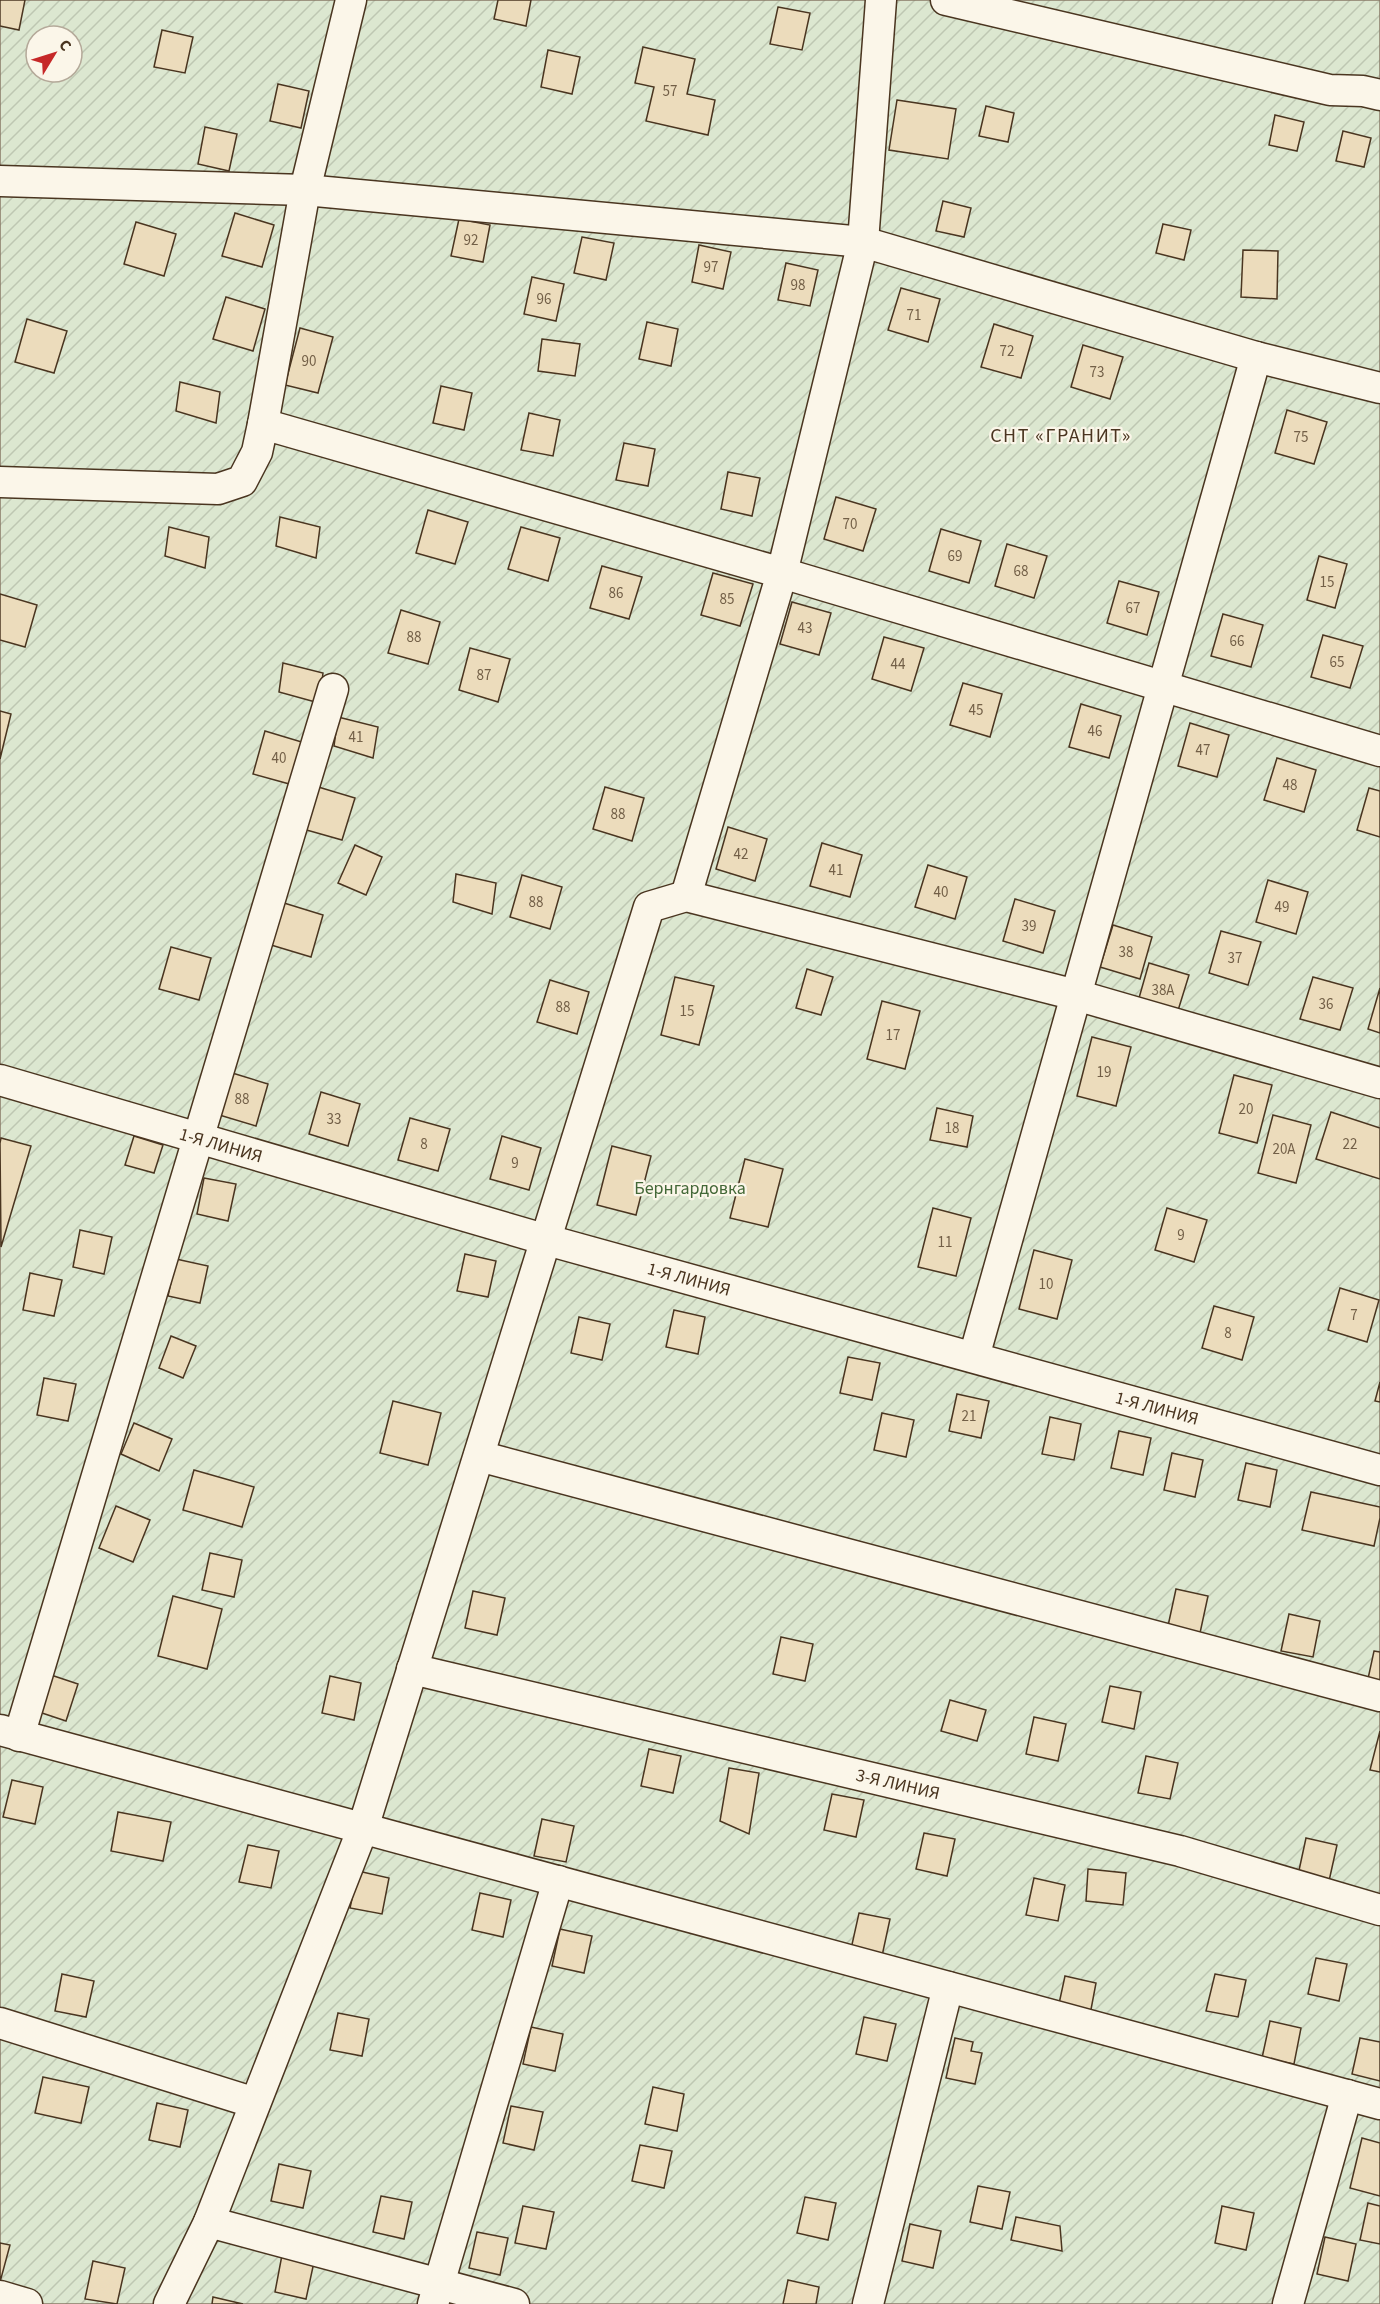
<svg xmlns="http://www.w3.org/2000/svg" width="1380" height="2304" viewBox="0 0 1380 2304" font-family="'Source Sans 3',sans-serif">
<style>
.garden{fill:url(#garden-furrows);stroke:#887966;stroke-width:1.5;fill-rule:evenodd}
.building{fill:#ecdcbc;stroke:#4a3520;stroke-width:1.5}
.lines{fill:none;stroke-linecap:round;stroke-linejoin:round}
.minor-casing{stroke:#4a3520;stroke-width:33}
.minor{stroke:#fbf6e9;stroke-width:30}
.labels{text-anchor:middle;stroke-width:4.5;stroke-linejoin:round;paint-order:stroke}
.number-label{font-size:15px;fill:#725f47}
.street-label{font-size:18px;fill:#4a3520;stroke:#fbf6e9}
.park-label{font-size:18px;fill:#436837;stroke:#fbf6e9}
.neighbourhood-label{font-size:20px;letter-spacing:1.5px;fill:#4a3520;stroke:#fbf6e9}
</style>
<defs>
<pattern id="garden-furrows" width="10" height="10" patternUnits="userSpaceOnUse" patternTransform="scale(1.5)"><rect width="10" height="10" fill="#dce7d0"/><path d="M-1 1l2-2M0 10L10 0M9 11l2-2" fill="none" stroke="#bec7b2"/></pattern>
</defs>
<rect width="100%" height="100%" fill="#fbf6e9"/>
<path class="garden" d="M 0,0 L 1380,0 L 1380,2304 L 0,2304 ZM 36,36 L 72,36 L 72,72 L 36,72 Z"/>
<g class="building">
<polygon points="0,0 25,0 19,30 0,26"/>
<polygon points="498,0 531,0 526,26 494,19"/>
<polygon points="778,7 810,13 802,50 770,44"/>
<polygon points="162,30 193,37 185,73 154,67"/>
<polygon points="643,47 695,59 687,94 715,100 708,135 646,121 654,87 635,83"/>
<polygon points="548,50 580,57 572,94 541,87"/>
<polygon points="278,84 309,91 301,128 270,121"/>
<polygon points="897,100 956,109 948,159 889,150"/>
<polygon points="986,106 1014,113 1008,142 979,136"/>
<polygon points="1275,115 1304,122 1297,151 1269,145"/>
<polygon points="205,127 237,134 229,171 198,164"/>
<polygon points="1343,131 1371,138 1364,167 1336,161"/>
<polygon points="943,201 971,208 964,237 936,231"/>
<polygon points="235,213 274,225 262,267 222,256"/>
<polygon points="459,219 490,225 483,262 451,256"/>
<polygon points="136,222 176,234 164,276 124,264"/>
<polygon points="1163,224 1191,230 1184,260 1156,253"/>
<polygon points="582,237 614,243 606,280 574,273"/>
<polygon points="699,245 731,252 723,289 692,282"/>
<polygon points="1243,250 1278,251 1277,299 1241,297"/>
<polygon points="786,263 818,270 810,306 778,300"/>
<polygon points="532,277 564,284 556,321 524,314"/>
<polygon points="901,288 940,299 928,342 888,330"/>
<polygon points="226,297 265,309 253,351 213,339"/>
<polygon points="27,319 67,331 54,373 15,362"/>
<polygon points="647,322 678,329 671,366 639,359"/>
<polygon points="994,324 1033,336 1021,378 981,367"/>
<polygon points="300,328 333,337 318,393 285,385"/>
<polygon points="542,339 580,344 575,376 538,371"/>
<polygon points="1083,345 1123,357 1110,399 1071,387"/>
<polygon points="180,382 220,392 216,423 176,411"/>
<polygon points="441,386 472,393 464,430 433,423"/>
<polygon points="1287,410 1327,422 1314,464 1275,453"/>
<polygon points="529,413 560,420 553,456 521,450"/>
<polygon points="624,443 655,449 648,486 616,480"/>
<polygon points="728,472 760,478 752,516 721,509"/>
<polygon points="836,497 876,509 863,551 824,539"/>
<polygon points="428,510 468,522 455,564 416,553"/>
<polygon points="280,517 320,527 316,558 276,546"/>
<polygon points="169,527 209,537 205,568 165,556"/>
<polygon points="521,527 560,538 548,581 508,569"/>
<polygon points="941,529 981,541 969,583 929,571"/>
<polygon points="1007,544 1047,556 1034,598 995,586"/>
<polygon points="1319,556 1347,564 1335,608 1307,600"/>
<polygon points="602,566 642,577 629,619 590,608"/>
<polygon points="713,573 753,584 740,626 701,615"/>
<polygon points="1119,581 1159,592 1147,635 1107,623"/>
<polygon points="0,594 37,605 25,647 0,640"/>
<polygon points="792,602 831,613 819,655 780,644"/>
<polygon points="401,610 440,622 428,664 388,653"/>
<polygon points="1223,614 1263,625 1251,667 1211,656"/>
<polygon points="1323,635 1363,646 1350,688 1311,677"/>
<polygon points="884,637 924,648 911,691 872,679"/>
<polygon points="470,648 510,659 498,702 459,690"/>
<polygon points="283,663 323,673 319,703 279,692"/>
<polygon points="963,683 1002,694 990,737 950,725"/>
<polygon points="1081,704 1121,716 1109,758 1069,747"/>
<polygon points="0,711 11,714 0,759"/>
<polygon points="338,717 378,727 373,758 334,746"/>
<polygon points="1190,723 1229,735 1217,777 1178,766"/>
<polygon points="265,731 305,743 293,785 253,774"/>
<polygon points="1277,758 1316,770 1304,812 1264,800"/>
<polygon points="315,786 355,798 342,840 303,829"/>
<polygon points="605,787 644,798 632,841 593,829"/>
<polygon points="1369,788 1380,791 1380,837 1357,830"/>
<polygon points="728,827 767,839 755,881 716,869"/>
<polygon points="822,843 862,855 850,897 810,886"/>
<polygon points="355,845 382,857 366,895 338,883"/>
<polygon points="928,865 967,877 955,919 915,907"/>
<polygon points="456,874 496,883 492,914 453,902"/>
<polygon points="522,875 562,887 550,929 510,917"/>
<polygon points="1268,880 1308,892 1296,934 1256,922"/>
<polygon points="1015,899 1055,911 1043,953 1003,941"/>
<polygon points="284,903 323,915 311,957 271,945"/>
<polygon points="1113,925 1152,937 1140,979 1100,967"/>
<polygon points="1221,931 1261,942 1248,985 1209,973"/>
<polygon points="171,947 211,958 199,1000 159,989"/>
<polygon points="1149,963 1189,975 1176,1017 1137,1005"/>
<polygon points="807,969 833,977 821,1015 796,1008"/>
<polygon points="675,977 714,986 699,1045 661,1035"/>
<polygon points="1313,977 1353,988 1340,1030 1300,1019"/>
<polygon points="550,980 589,992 577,1034 537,1022"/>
<polygon points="1380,988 1380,1033 1368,1029"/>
<polygon points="882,1001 920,1011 905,1069 867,1059"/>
<polygon points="1092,1037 1131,1047 1116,1106 1077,1096"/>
<polygon points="229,1072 268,1084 256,1126 216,1114"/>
<polygon points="1234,1075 1272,1085 1257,1143 1219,1133"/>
<polygon points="321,1092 360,1104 348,1146 309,1134"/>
<polygon points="937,1108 973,1116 967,1147 930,1140"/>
<polygon points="1331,1112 1380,1128 1380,1179 1316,1159"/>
<polygon points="1273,1115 1311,1125 1296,1183 1258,1173"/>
<polygon points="410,1118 450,1129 438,1171 398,1160"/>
<polygon points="134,1136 163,1145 154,1173 125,1165"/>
<polygon points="502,1136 541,1148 529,1190 490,1179"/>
<polygon points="1,1138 31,1146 1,1247 0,1143"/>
<polygon points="612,1146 651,1156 636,1215 597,1205"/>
<polygon points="745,1159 783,1169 768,1227 730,1218"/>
<polygon points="204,1178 236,1184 228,1221 197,1214"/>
<polygon points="933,1208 971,1218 956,1276 918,1267"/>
<polygon points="1167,1208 1207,1220 1194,1262 1155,1250"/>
<polygon points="80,1230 112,1237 104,1274 73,1267"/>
<polygon points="1034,1250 1072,1260 1057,1319 1019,1309"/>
<polygon points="465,1254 496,1261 488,1297 457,1291"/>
<polygon points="176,1259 208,1266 200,1303 168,1296"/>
<polygon points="30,1273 62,1280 54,1316 23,1310"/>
<polygon points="1340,1288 1379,1300 1367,1342 1328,1330"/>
<polygon points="1214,1306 1254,1317 1242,1360 1202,1348"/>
<polygon points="674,1310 705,1317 698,1354 666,1347"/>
<polygon points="579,1317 610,1324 602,1360 571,1353"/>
<polygon points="171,1336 196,1346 183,1378 159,1368"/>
<polygon points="848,1357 880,1363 872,1400 840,1393"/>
<polygon points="44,1378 76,1384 68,1421 37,1415"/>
<polygon points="1380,1382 1380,1402 1375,1401"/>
<polygon points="957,1394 989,1401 981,1438 949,1431"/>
<polygon points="393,1401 441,1413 428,1465 380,1453"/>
<polygon points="882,1413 914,1420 906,1457 874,1450"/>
<polygon points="1050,1417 1081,1424 1074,1460 1042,1454"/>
<polygon points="134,1423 172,1439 159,1471 121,1454"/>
<polygon points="1119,1431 1151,1438 1143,1475 1111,1468"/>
<polygon points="1172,1453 1203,1460 1195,1497 1164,1490"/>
<polygon points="1246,1463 1277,1470 1270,1507 1238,1500"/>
<polygon points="194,1470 254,1487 242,1527 183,1510"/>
<polygon points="1311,1492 1380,1507 1380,1518 1374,1546 1302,1530"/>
<polygon points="116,1506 150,1520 133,1562 99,1548"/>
<polygon points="210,1553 242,1560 234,1597 202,1590"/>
<polygon points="1176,1589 1208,1596 1200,1633 1168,1626"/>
<polygon points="473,1591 505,1598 497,1635 465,1628"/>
<polygon points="173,1596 222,1609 207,1669 158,1656"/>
<polygon points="1289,1614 1320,1621 1313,1657 1281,1651"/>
<polygon points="781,1637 813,1644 805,1681 773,1674"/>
<polygon points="1374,1651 1380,1652 1380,1691 1366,1688"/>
<polygon points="45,1673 78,1684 66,1721 33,1710"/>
<polygon points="330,1676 361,1683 354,1720 322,1713"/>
<polygon points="1110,1686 1141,1692 1134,1729 1102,1722"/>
<polygon points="950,1700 986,1710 977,1741 941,1731"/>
<polygon points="1034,1717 1066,1724 1058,1761 1026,1754"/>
<polygon points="1380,1731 1380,1772 1370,1770"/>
<polygon points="649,1749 681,1756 673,1793 641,1786"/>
<polygon points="1146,1756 1178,1763 1170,1799 1138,1793"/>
<polygon points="729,1768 759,1773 749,1834 720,1821"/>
<polygon points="12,1780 43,1787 35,1824 3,1817"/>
<polygon points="832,1794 864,1800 856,1837 824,1830"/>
<polygon points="118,1812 171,1822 163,1861 111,1851"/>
<polygon points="542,1819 574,1826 566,1862 534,1856"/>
<polygon points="924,1833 955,1839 947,1876 916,1869"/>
<polygon points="1306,1838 1337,1845 1329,1881 1298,1875"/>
<polygon points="248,1845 279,1851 271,1888 239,1882"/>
<polygon points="1088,1869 1126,1873 1123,1905 1086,1901"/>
<polygon points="358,1871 389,1878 382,1914 350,1908"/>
<polygon points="1034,1878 1065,1885 1058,1921 1026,1915"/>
<polygon points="480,1893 511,1900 503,1937 472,1930"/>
<polygon points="859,1913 890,1919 882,1956 851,1949"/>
<polygon points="560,1929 592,1936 584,1973 552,1966"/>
<polygon points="1316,1958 1347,1964 1339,2001 1308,1994"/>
<polygon points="62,1974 94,1981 86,2017 55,2011"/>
<polygon points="1215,1974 1246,1980 1238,2017 1206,2011"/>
<polygon points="1065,1976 1096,1983 1089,2020 1057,2013"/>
<polygon points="338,2013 369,2019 362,2056 330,2050"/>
<polygon points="864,2017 896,2024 887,2061 856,2054"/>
<polygon points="1270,2021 1301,2028 1294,2064 1262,2058"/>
<polygon points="531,2027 563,2034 555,2071 523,2064"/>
<polygon points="955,2038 973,2042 971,2051 982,2053 975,2084 946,2078"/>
<polygon points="1360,2038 1380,2042 1380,2081 1352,2074"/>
<polygon points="43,2077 89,2087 81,2123 35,2113"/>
<polygon points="653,2087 684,2094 677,2131 645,2124"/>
<polygon points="157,2103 188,2110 180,2147 149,2140"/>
<polygon points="511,2106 543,2112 534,2150 503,2143"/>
<polygon points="1362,2138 1380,2143 1380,2196 1350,2188"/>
<polygon points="640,2145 672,2151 664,2188 632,2181"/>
<polygon points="279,2164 311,2171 303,2208 271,2201"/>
<polygon points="978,2186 1010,2192 1002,2229 970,2222"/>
<polygon points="381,2196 412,2202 404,2239 373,2232"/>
<polygon points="805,2197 836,2203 828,2240 797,2233"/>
<polygon points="1368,2203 1380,2206 1380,2244 1360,2240"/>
<polygon points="523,2206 554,2212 546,2249 515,2243"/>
<polygon points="1222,2206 1254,2213 1246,2250 1215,2243"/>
<polygon points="1016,2217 1060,2226 1062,2251 1011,2240"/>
<polygon points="910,2224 941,2231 933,2268 902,2261"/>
<polygon points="477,2232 508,2238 500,2275 469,2268"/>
<polygon points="1325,2237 1356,2244 1348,2281 1317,2274"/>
<polygon points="0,2243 10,2245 0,2282"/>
<polygon points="282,2255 314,2262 306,2299 275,2292"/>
<polygon points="93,2261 125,2268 117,2304 85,2299"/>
<polygon points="788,2280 819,2287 816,2304 783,2304"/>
<polygon points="213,2297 243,2304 212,2304"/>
</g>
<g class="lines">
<defs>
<g id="minor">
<polyline points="946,0 1330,90 1363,91 1380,95"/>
<polyline points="0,181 305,190 863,242 1256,357 1380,388"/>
<polyline points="263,424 782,573 1380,751"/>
<polyline points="0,482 218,489 242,481 257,452 263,424 305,190 351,0"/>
<polyline points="686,896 782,573 863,242 881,0"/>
<polyline points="0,1080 547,1240 1380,1470"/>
<polyline points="974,1357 1256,357"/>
<polyline points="479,1456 1380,1696"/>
<polyline points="412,1669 1180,1851 1380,1910"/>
<polyline points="0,1730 1380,2104"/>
<polyline points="19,1736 333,689"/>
<polyline points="0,2023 255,2103"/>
<polyline points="209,2222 514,2304"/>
<polyline points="0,2296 27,2304"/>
<polyline points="169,2304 209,2222 363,1828 649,907 686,896 1076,995 1380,1083"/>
<polyline points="433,2304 558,1881"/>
<polyline points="868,2304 948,1987"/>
<polyline points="1288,2304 1347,2095"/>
</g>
</defs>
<use href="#minor" class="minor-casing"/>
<use href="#minor" class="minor"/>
</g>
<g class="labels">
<g class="number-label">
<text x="670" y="96">57</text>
<text x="471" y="245">92</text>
<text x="711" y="272">97</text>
<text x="798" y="290">98</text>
<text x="544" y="304">96</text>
<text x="914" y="320">71</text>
<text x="1007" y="356">72</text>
<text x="309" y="366">90</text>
<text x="1097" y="377">73</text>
<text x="1301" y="442">75</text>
<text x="850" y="529">70</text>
<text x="955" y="561">69</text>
<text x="1021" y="576">68</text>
<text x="1327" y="587">15</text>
<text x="616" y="598">86</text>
<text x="727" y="604">85</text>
<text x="1133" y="613">67</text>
<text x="805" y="633">43</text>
<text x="414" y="642">88</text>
<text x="1237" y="646">66</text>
<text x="1337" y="667">65</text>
<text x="898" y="669">44</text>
<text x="484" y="680">87</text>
<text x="976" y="715">45</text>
<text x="1095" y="736">46</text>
<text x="356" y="742">41</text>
<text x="1203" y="755">47</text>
<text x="279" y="763">40</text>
<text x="1290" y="790">48</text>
<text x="618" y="819">88</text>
<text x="741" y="859">42</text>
<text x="836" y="875">41</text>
<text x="941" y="897">40</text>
<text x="536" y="907">88</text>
<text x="1282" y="912">49</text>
<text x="1029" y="931">39</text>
<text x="1126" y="957">38</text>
<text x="1235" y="963">37</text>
<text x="1163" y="995">38А</text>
<text x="1326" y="1009">36</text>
<text x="563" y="1012">88</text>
<text x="687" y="1016">15</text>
<text x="893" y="1040">17</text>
<text x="1104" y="1077">19</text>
<text x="242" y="1104">88</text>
<text x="1246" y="1114">20</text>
<text x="334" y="1124">33</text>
<text x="952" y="1133">18</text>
<text x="424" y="1149">8</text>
<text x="1350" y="1149">22</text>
<text x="1284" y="1154">20А</text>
<text x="515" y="1168">9</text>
<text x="1181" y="1240">9</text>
<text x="945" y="1247">11</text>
<text x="1046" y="1289">10</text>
<text x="1354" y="1320">7</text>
<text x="1228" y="1338">8</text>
<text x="969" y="1421">21</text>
</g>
<g class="street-label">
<text transform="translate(221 1145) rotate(16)" y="6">1-Я ЛИНИЯ</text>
<text transform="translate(689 1279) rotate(15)" y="6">1-Я ЛИНИЯ</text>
<text transform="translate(1157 1408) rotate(15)" y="6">1-Я ЛИНИЯ</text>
<text transform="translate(898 1784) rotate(13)" y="6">3-Я ЛИНИЯ</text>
</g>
<g class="park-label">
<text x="690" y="1194">Бернгардовка</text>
</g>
<g class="neighbourhood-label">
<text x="1061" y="442">СНТ «ГРАНИТ»</text>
</g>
</g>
<g transform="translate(54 54) rotate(52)"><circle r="28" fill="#fbf6e9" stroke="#b4a999" stroke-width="1.5"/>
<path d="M0-4.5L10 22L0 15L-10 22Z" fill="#c62828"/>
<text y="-9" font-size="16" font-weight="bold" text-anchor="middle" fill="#4a3520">С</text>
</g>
</svg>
